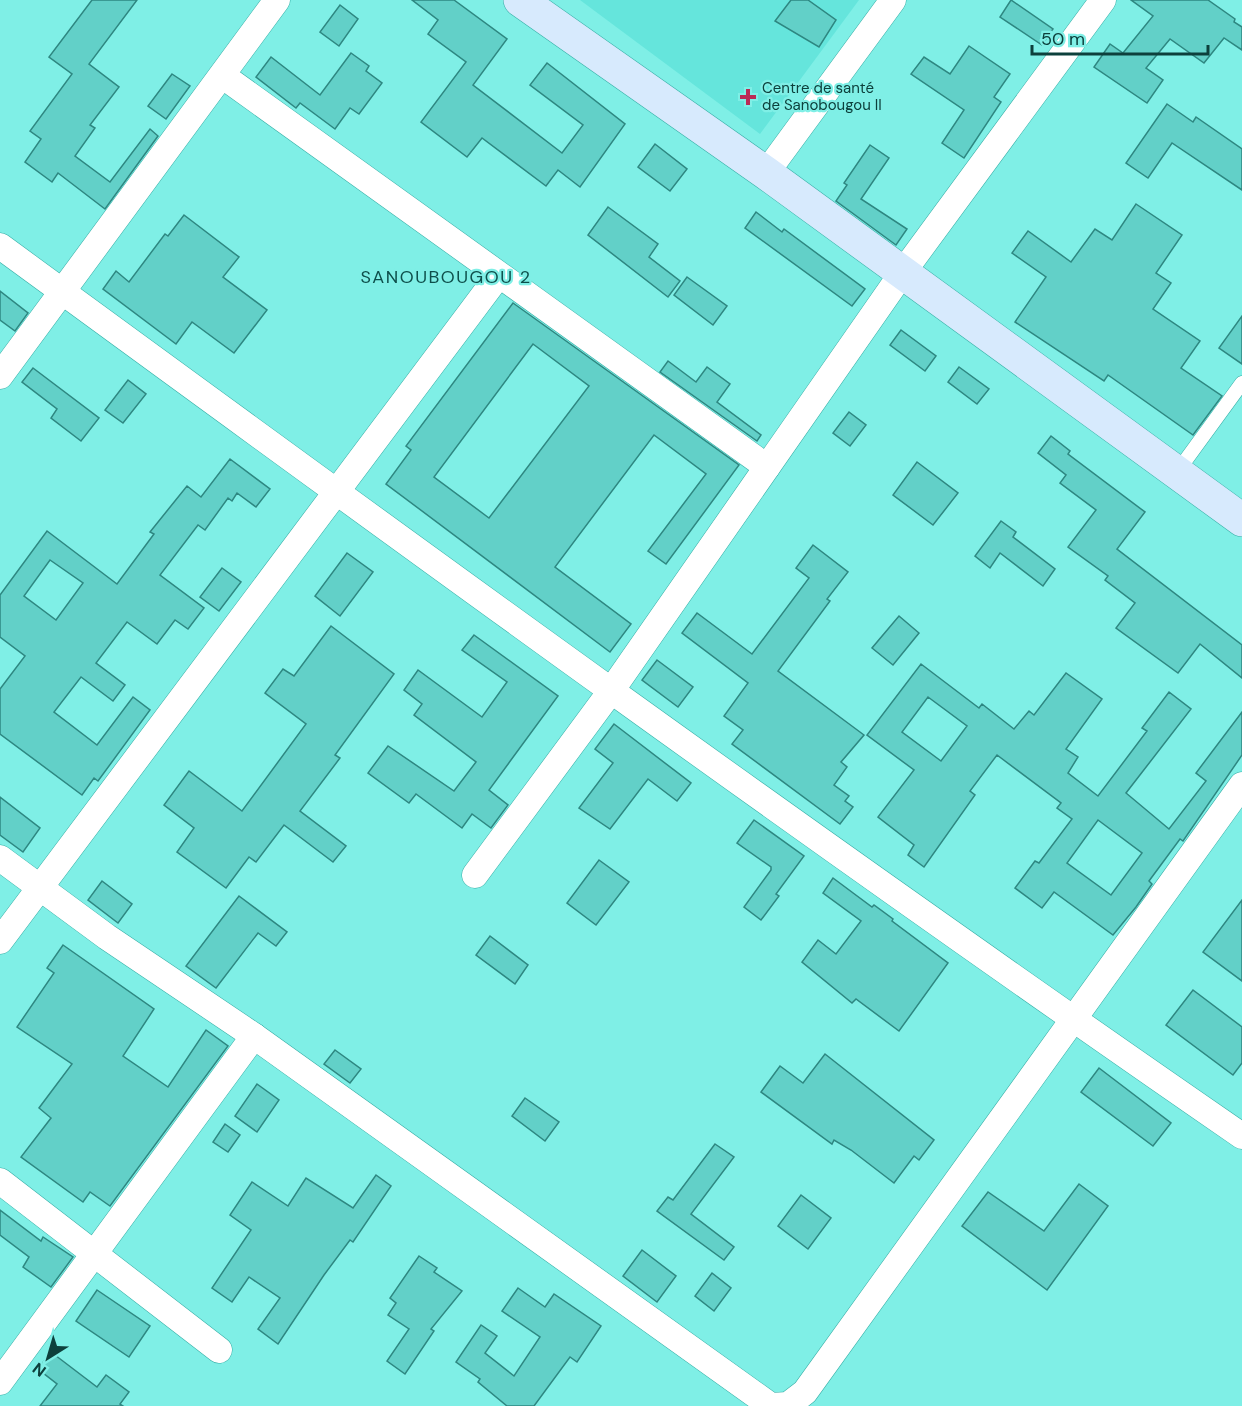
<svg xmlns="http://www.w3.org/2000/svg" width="1242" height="1406" viewBox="0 0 1242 1406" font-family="'DM Sans',sans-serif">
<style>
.built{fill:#65e5dc}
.building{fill:#62d0c8;stroke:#2e8781;stroke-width:1.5;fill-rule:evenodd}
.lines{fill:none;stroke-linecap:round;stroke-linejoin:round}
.lane-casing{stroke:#36aea6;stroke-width:15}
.street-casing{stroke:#36aea6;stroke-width:27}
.secondary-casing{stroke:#36aea6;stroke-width:34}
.lane{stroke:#fff;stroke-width:14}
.street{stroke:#fff;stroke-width:26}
.secondary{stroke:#d7eafd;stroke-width:33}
.poi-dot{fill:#ba2a55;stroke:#7fefe6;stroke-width:2}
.labels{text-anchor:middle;stroke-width:4.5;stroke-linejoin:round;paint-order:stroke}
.poi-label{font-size:15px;fill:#0d403c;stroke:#7fefe6;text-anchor:start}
.quarter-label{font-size:18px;letter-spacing:1.5px;fill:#0e4f4b;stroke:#7fefe6}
</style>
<rect width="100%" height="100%" fill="#7fefe6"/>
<polygon class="built" points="580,0 859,0 760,134"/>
<g class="building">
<polygon points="92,0 137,0 89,64 119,87 90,125 95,128 75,156 110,182 150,129 158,136 105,209 58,173 52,182 25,162 41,139 30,131 72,74 49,57"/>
<polygon points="412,0 454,0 507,39 473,85 562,153 583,125 530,85 547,63 625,124 580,187 558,170 546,186 482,138 467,157 421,122 466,62 428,34 438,20"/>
<polygon points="791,0 808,0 836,20 819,47 775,21"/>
<polygon points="1011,0 1053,29 1042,45 1000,17"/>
<polygon points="1131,0 1208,0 1235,19 1234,22 1242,27 1242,50 1224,38 1204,63 1170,39 1146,68 1163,80 1147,103 1094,67 1110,44 1123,53 1153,16"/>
<polygon points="340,5 358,19 339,46 320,32"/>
<polygon points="969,46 1010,74 994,97 1001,102 964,158 942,143 964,110 911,74 924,57 950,74"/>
<polygon points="351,53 369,66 366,71 382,83 359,114 350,108 335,129 300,103 296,108 256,77 271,57 320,95"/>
<polygon points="172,74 190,86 166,119 148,106"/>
<polygon points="1167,104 1193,122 1196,117 1242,149 1242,190 1172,143 1148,178 1126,163"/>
<polygon points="655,144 687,169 670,191 638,167"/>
<polygon points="870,145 889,158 861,199 907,229 896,245 836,201 847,185 844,183"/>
<polygon points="1136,204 1182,235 1156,273 1171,283 1153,309 1200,341 1181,368 1222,396 1193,435 1108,375 1104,381 1015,322 1046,277 1012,253 1028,231 1071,262 1095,229 1112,240"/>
<polygon points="608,207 658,244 649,257 680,281 668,297 588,235"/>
<polygon points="756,212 782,232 784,229 865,289 852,306 745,228"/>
<polygon points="184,215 239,257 223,277 267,310 234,353 192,322 176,344 103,289 116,271 129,282 165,234 168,236"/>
<polygon points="687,277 727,306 713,325 674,295"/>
<polygon points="0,291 28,313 15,331 0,320"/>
<path d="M 513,303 L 739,465 L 666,564 L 648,551 L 706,474 L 654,435 L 555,567 L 631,624 L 610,652 L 386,484 L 411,450 L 406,446 ZM 533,344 L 589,386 L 489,518 L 434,477 Z"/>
<polygon points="1242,316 1242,364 1219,348"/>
<polygon points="901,330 936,356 925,371 890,345"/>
<polygon points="668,361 696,382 707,367 730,384 717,402 761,435 757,441 660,372"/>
<polygon points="959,367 989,389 977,404 948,382"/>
<polygon points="33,368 99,418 81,441 51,418 57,409 22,382"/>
<polygon points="128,380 146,394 123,423 105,410"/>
<polygon points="849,412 866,425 850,446 833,433"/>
<polygon points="1051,436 1070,451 1068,454 1145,512 1117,549 1242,645 1242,678 1200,644 1178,673 1116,628 1135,603 1105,580 1108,576 1068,547 1096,510 1060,483 1066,475 1038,453"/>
<path d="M 230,459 L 270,489 L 256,507 L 237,493 L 232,501 L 228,498 L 205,530 L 198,525 L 160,575 L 204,608 L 188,629 L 175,620 L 157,644 L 127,622 L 96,663 L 125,685 L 113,701 L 81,677 L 54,712 L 97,745 L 133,697 L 150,710 L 98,781 L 94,778 L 82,795 L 0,734 L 0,689 L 25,656 L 0,637 L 0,595 L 47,531 L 117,584 L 154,534 L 150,532 L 187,486 L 201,497 ZM 50,560 L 83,583 L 56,620 L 24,596 Z"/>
<polygon points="917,462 958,493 933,525 893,495"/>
<polygon points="1001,521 1016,532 1013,537 1055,569 1043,586 1000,553 990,568 975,556"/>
<polygon points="813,545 848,572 827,599 830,601 778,671 864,735 841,762 847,767 834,785 849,796 845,801 853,807 840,824 732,744 743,730 724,716 748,683 682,633 697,613 752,654 809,578 796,568"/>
<polygon points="347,553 373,572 340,616 315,596"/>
<polygon points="222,568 241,582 219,611 200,597"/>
<polygon points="899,616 919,633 893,665 872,648"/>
<polygon points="331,626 394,674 335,755 340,758 300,811 346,846 333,862 284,825 256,862 249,857 226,888 177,852 194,828 164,805 189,771 242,811 306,724 265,693 283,669 294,676"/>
<polygon points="474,635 558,696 489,790 508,805 491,828 472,814 462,828 416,794 409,803 368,773 388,746 454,791 476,762 414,715 422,704 404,690 418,670 482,717 507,682 462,650"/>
<polygon points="657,660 693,687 678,707 642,680"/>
<path d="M 921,664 L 979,708 L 982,704 L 1014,729 L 1029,711 L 1034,715 L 1066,673 L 1102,699 L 1066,749 L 1078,757 L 1068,773 L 1098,796 L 1147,731 L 1142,728 L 1169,692 L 1191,709 L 1126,793 L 1169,829 L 1206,781 L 1196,773 L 1242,712 L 1242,755 L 1183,841 L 1180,839 L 1149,881 L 1152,884 L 1136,907 L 1113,935 L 1054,892 L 1042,908 L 1015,888 L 1035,861 L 1039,863 L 1072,819 L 1057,808 L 1061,803 L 997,755 L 970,791 L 975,795 L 924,867 L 908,855 L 914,845 L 878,817 L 914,770 L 867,735 ZM 928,697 L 967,726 L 941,761 L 902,732 ZM 1098,820 L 1142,853 L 1111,895 L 1067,863 Z"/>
<polygon points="614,724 691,783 677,801 648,779 610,829 579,808 613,763 595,749"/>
<polygon points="0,797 40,828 23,852 0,835"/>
<polygon points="754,820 804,856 776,894 779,896 761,920 744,907 771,870 771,867 737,843"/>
<polygon points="599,860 629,882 596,925 567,903"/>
<polygon points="833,878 872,907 874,905 893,919 892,921 948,963 899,1031 856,999 852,1003 802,962 818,940 836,954 861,921 823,893"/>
<polygon points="102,881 132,904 118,923 88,900"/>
<polygon points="239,896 287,932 276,946 258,933 216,988 186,966"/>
<polygon points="1242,900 1242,981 1203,952"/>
<polygon points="490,936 528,965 515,984 476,955"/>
<polygon points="63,945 154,1009 123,1056 168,1087 206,1030 228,1046 110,1206 90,1192 83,1202 21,1157 51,1118 39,1108 72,1064 17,1027 54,973 47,968"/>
<polygon points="1193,990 1242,1027 1242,1063 1233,1075 1166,1025"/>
<polygon points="335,1050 361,1069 350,1083 324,1064"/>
<polygon points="825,1054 934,1140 919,1160 914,1156 894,1183 851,1150 834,1140 832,1144 761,1092 780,1066 803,1083"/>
<polygon points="1099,1068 1171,1123 1153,1146 1081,1092"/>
<polygon points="257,1084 279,1100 257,1132 235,1116"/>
<polygon points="525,1098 559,1122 545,1141 512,1116"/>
<polygon points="225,1124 240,1135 228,1152 213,1142"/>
<polygon points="715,1144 734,1157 691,1214 734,1247 724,1260 657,1211 668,1197 673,1200"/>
<polygon points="376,1175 391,1186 353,1242 350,1240 324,1275 278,1344 258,1329 280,1298 249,1277 232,1302 212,1288 251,1230 230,1215 252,1182 288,1206 306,1178 353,1208"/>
<polygon points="1079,1184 1108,1206 1047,1290 962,1226 988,1192 1044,1231"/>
<polygon points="801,1195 831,1218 808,1249 778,1226"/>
<polygon points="0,1210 41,1241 43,1237 73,1257 51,1287 23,1267 29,1257 0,1235"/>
<polygon points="642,1250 676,1276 657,1302 623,1276"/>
<polygon points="419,1256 437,1268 434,1272 462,1291 431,1329 434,1331 405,1374 387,1361 409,1329 388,1315 396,1303 390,1298"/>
<polygon points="712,1273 731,1288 714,1311 695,1296"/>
<polygon points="518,1288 545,1307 554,1294 601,1326 577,1362 570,1357 534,1406 507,1406 478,1382 480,1379 456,1362 481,1325 497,1336 485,1353 514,1376 540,1337 502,1311"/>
<polygon points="97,1290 150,1326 129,1357 76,1321"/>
<polygon points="51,1352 97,1387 106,1375 129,1392 120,1404 123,1406 40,1406 57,1384 38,1369"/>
</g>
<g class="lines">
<defs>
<polyline id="lane" points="1177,472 1242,383"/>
<g id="street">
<polyline points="223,76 767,467"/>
<polyline points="766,173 893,0"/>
<path d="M 0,246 C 411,547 823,847 1242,1136"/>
<polyline points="0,376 277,0"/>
<polyline points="0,858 107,937 254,1036 771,1406 788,1405 805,1392 1242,785"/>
<polyline points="475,875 611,691 903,272 1103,0"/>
<polyline points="0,941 498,276"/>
<polyline points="0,1181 219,1350"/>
<polyline points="0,1382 254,1036"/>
</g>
<polyline id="secondary" points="520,0 766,173 1242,520"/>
</defs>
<use href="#lane" class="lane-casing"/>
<use href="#street" class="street-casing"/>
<use href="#secondary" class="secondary-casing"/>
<use href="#lane" class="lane"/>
<use href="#street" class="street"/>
<use href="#secondary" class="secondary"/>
</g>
<path class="poi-dot" d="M745 88h6v6h6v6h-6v6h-6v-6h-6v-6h6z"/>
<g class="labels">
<g class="poi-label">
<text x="762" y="93">Centre de santé<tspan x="762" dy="17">de Sanobougou II</tspan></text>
</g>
<g class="quarter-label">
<text x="446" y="283">SANOUBOUGOU 2</text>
</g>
</g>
<g transform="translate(48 1358) rotate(217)" stroke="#7fefe6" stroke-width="4.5" paint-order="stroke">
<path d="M0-4.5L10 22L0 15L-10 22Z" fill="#0d403c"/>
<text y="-9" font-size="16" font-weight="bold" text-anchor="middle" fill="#0d403c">N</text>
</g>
<path d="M1032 45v9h176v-9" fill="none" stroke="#0d403c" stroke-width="3"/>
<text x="1041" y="45" font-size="18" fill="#0d403c" stroke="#7fefe6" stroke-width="4.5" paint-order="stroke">50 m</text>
</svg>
